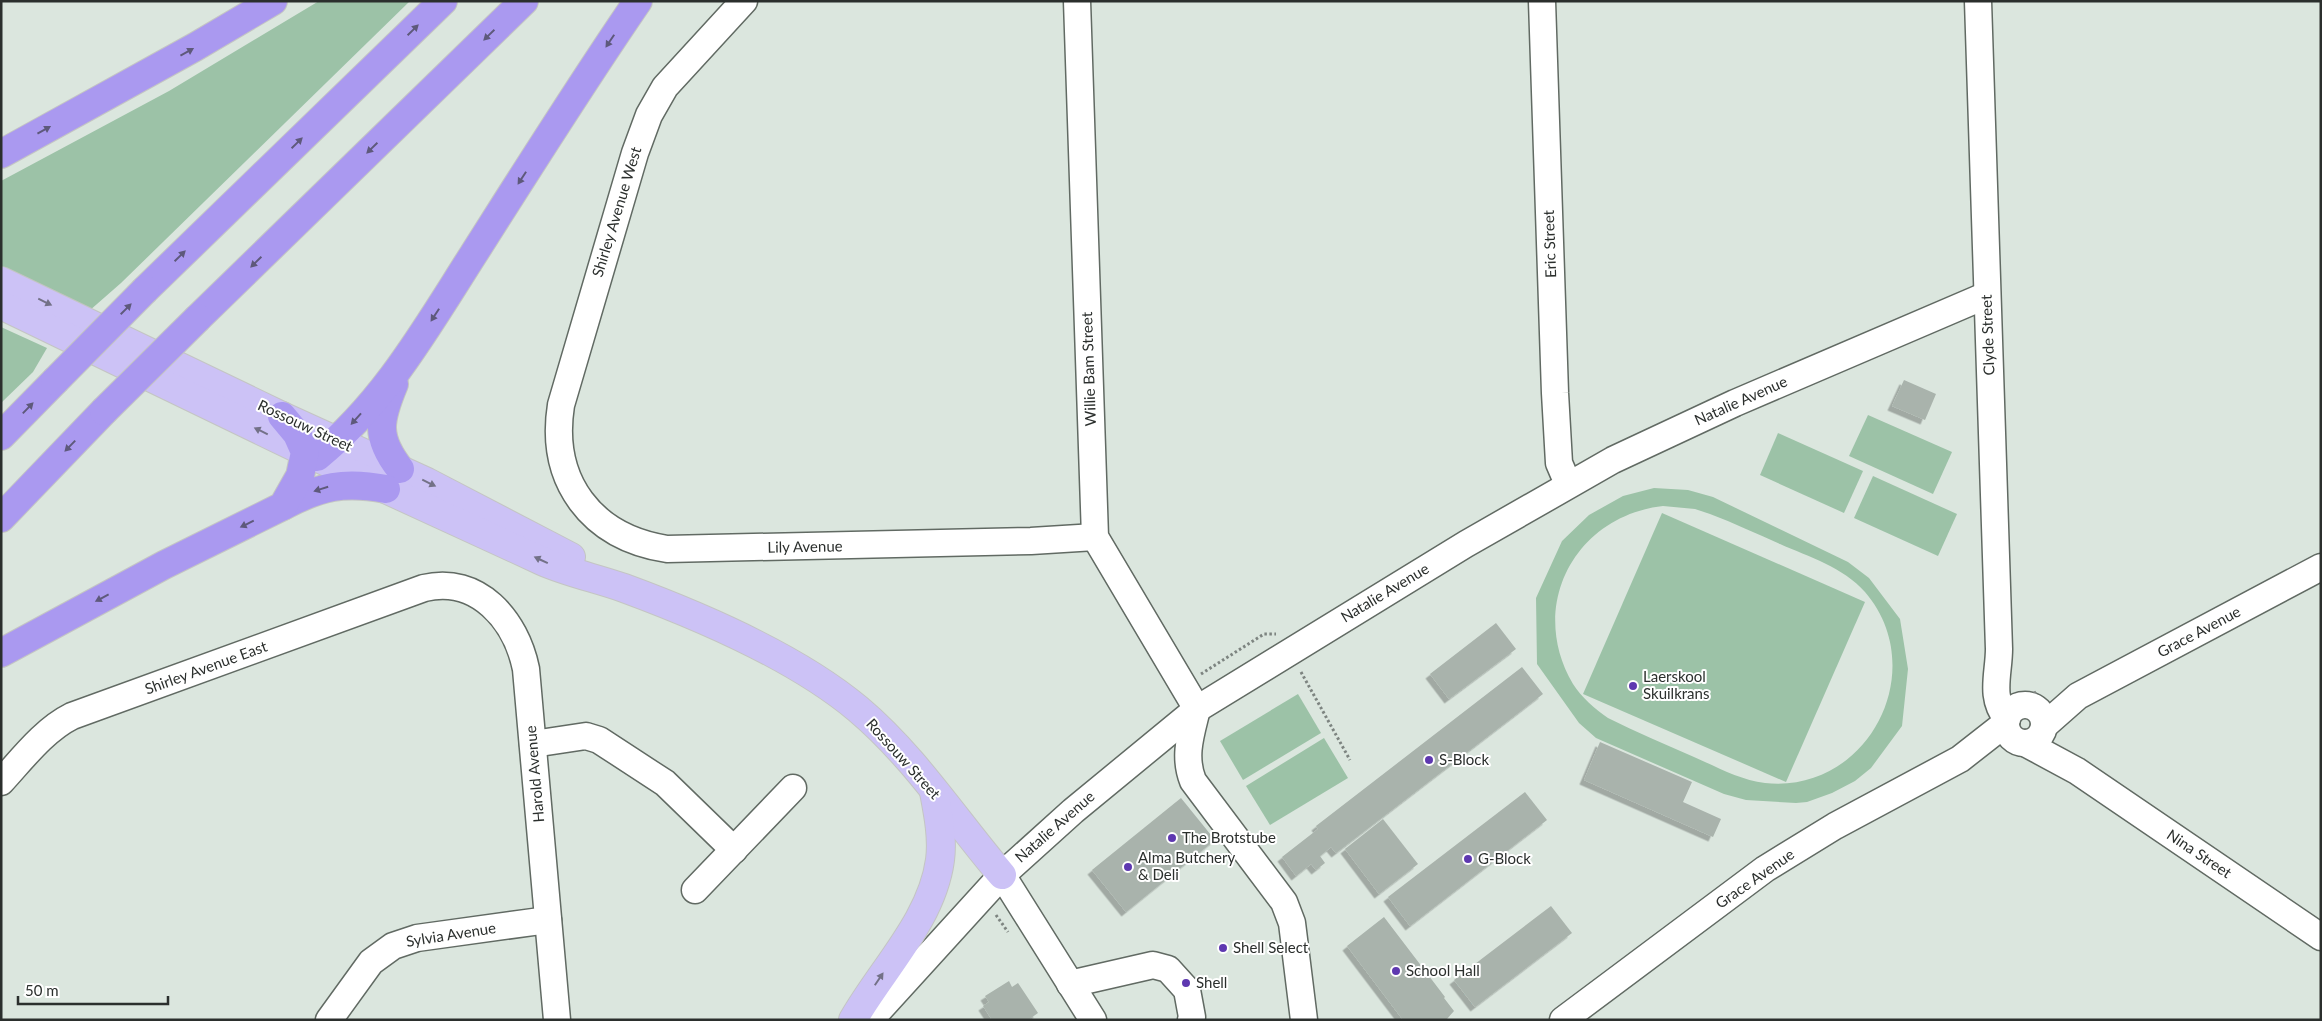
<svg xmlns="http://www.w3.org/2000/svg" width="2322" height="1021" viewBox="0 0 2322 1021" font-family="Lato,sans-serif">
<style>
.green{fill:#9cc2a7;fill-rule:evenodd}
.building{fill:#a9b3ac;filter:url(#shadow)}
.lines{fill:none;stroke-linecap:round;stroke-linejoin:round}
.minor-casing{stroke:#616a63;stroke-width:29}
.major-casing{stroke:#c4c5c4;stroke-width:30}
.highway-casing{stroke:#c4c5c4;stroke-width:30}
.path{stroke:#7d8480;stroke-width:3;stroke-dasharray:2.5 2.5;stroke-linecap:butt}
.minor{stroke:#fff;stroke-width:26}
.major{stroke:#ccc2f6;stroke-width:28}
.highway{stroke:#aa99f0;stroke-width:28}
.highway-bridge-casing{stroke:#c4c5c4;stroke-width:30;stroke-linecap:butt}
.highway-bridge{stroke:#aa99f0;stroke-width:28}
.oneway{fill:#5e597b}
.oneway2{fill:#737187}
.poi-dot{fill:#5e38b0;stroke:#fff;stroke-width:2}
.labels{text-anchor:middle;stroke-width:4;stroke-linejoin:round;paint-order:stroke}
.street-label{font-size:15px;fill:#2b2f2d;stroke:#fff}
.poi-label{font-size:15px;fill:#2b2f2d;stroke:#fff;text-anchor:start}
</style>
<defs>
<filter id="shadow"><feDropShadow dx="-4.5" dy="4.5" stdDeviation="0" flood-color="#0004"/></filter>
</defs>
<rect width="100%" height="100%" fill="#dbe6de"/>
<g class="green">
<polygon points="319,1 410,1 121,283 89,311 1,269 1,181 169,91"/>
<polygon points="1,327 47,348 33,372 1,403"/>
<polygon points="1868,415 1952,452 1933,494 1849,456"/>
<polygon points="1778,433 1863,471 1844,513 1760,475"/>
<polygon points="1873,476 1957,514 1938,556 1854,518"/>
<path d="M 1654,488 L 1688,490 L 1713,497 L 1848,562 L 1869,578 L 1900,619 L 1908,669 L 1902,726 L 1871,768 L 1855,781 L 1832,793 L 1807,802 L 1796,803 L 1746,800 L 1724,794 L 1596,738 L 1579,723 L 1537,664 L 1536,598 L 1562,541 L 1589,515 L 1623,496 ZM 1663,506 L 1695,509 L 1710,514 C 1734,523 1757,534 1780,544 C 1809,557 1843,567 1865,592 C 1932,670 1868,794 1765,783 C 1740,780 1717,767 1694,757 C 1665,744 1636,732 1608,718 C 1595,709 1581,697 1573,684 C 1527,606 1575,516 1663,506 Z"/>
<polygon points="1662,513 1865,602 1786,782 1583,694"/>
<polygon points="1298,694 1321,733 1243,780 1220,741"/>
<polygon points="1324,738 1348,778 1270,825 1246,786"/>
</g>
<g class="building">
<polygon points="1904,380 1936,394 1925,420 1892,406"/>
<polygon points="1496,623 1516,649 1449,699 1430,674"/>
<polygon points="1522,667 1543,694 1336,853 1331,847 1320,856 1325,863 1316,870 1311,864 1296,876 1282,857 1318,829 1316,826"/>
<polygon points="1600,742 1692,782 1683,802 1721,819 1713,837 1584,780"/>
<polygon points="1525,792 1547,820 1410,926 1388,897"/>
<polygon points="1181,798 1215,840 1126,912 1092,870"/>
<polygon points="1383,819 1418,864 1379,894 1345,849"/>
<polygon points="1551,906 1572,933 1475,1007 1454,980"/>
<polygon points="1384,917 1445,997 1444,998 1454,1011 1446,1020 1403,1020 1347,946"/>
<polygon points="1009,981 1012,987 1018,983 1038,1013 1028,1020 992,1020 983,1006 989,1002 985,996"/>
</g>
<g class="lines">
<defs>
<g id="minor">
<path d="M 744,1 L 665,87 L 649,115 L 635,153 L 561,405 C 549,481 591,537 667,549 L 1031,541 L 1095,537"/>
<path d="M 1077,1 L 1095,537 L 1197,709 C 1191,734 1183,756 1193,781 L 1284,902 L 1292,923 L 1304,1020"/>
<polyline points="1542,1 1555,393 1559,463 1568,484"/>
<path d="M 1978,1 L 1999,649 C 1999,674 1989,697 2007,719"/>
<circle cx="2025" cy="724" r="19"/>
<polyline points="2044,726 2078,696 2321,567"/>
<polyline points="2025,743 2077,771 2321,937"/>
<polyline points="533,744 586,736 599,740 665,783 734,850"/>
<path d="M 1,782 C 23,758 44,730 72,716 L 424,588 C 478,575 516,620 526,669 L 557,1020"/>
<polyline points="1002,875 1093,1020"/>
<polyline points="695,890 793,788"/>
<polyline points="1070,984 1153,965 1168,969 1187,990 1192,1017 1191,1020"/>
<polyline points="329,1020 371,962 393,946 417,938 548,920"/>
<polyline points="870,1020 1002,875 1073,811 1197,709 1466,544 1613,460 1735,403 1987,295"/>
<polyline points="1563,1020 1765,869 1835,826 1960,759 2006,723"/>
</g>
<g id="major">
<polyline points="1,281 282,416 427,482 571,557"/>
<path d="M 1,305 L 305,452 L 542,561 C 569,573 596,578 624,588 C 700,616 796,657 858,709 C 914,756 955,820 1002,875"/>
<path d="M 853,1020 C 882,969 932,920 940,860 C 943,838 938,813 934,792"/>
</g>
<g id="highway">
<polyline points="1,154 195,47 273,1"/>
<polyline points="145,290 443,1"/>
<polyline points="198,318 524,1"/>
<path d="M 394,384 C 379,420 375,437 400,469"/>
<polyline points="1,436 55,381"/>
<path d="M 317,457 C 384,403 427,327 473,255 C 527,170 581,84 638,1"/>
<path d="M 283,506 C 321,486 344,481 386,489"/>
<polyline points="1,518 104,411"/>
<polyline points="1,653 164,565 283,506 300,476 305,452 297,434 282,416"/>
</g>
</defs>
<use href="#minor" class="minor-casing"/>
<use href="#major" class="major-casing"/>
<use href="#highway" class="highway-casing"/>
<g class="path">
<polyline points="1301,672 1350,760"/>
<polyline points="1201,674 1264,634 1276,634"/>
<polyline points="2021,701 2038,691"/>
<polyline points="996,915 1008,932"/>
</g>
<use href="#minor" class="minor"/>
<use href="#major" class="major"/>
<use href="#highway" class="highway"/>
<defs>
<g id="highway-bridge">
<polyline points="55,381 145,290"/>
<polyline points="104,411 198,318"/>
</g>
</defs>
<use href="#highway-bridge" class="highway-bridge-casing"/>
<use href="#highway-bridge" class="highway-bridge"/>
</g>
<defs><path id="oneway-solid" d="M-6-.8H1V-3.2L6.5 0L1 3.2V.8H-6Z" transform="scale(1.25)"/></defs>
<g class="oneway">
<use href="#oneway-solid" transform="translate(413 30) rotate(-44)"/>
<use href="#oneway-solid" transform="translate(489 35) rotate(136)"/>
<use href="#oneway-solid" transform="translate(610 41) rotate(124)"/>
<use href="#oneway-solid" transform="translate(187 52) rotate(-29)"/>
<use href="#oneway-solid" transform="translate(44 130) rotate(-29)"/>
<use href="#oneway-solid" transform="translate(297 143) rotate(-44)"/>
<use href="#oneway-solid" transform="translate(372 148) rotate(136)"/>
<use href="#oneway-solid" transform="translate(522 178) rotate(123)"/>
<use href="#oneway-solid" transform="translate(180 256) rotate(-44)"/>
<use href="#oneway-solid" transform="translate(256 262) rotate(136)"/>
<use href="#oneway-solid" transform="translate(126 309) rotate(-45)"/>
<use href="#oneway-solid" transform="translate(435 315) rotate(123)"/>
<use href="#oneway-solid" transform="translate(28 408) rotate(-46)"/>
<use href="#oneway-solid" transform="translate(356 419) rotate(132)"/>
<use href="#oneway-solid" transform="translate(70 446) rotate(134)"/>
<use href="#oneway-solid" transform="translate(321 489) rotate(163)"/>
<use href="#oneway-solid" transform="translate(247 524) rotate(154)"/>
<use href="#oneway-solid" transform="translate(102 598) rotate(152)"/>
</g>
<g class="oneway2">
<use href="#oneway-solid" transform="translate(45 302) rotate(26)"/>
<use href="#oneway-solid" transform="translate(261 431) rotate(-154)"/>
<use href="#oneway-solid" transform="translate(429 483) rotate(26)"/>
<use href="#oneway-solid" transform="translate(541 560) rotate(-155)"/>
<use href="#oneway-solid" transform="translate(879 979) rotate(-56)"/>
</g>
<g class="poi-dot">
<circle cx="1633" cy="686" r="5"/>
<circle cx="1429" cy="760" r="5"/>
<circle cx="1172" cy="838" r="5"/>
<circle cx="1468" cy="859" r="5"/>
<circle cx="1128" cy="867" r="5"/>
<circle cx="1223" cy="948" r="5"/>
<circle cx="1396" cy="971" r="5"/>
<circle cx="1186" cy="983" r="5"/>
</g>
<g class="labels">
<g class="street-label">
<text transform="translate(617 212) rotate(-73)" y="5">Shirley Avenue West</text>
<text transform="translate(1550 244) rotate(-92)" y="5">Eric Street</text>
<text transform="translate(1988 335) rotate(-92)" y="5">Clyde Street</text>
<text transform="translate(1089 369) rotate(-92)" y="5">Willie Bam Street</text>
<text transform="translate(1741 401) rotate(-24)" y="5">Natalie Avenue</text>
<text transform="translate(305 426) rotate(25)" y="5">Rossouw Street</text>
<text transform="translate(805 547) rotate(-1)" y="5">Lily Avenue</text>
<text transform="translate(1385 593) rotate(-31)" y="5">Natalie Avenue</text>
<text transform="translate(2199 632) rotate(-28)" y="5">Grace Avenue</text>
<text transform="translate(206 668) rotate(-20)" y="5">Shirley Avenue East</text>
<text transform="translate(903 759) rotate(48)" y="5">Rossouw Street</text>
<text transform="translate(535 774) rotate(-95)" y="5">Harold Avenue</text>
<text transform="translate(1055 827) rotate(-41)" y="5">Natalie Avenue</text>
<text transform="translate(2199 854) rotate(34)" y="5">Nina Street</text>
<text transform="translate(1755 879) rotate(-35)" y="5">Grace Avenue</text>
<text transform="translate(451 935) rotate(-9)" y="5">Sylvia Avenue</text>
</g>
<g class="poi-label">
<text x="1643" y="682">Laerskool<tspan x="1643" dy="17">Skuilkrans</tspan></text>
<text x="1439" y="765">S-Block</text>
<text x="1182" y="843">The Brotstube</text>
<text x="1138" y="863">Alma Butchery<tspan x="1138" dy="17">&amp; Deli</tspan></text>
<text x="1478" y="864">G-Block</text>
<text x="1233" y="953">Shell Select</text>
<text x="1406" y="976">School Hall</text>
<text x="1196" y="988">Shell</text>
</g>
</g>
<rect width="2322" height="1021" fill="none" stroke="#2b2f2d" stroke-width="5"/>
<path d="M18 996v8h150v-8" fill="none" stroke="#2b2f2d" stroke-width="2.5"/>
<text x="25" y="996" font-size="15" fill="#2b2f2d" stroke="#ffffff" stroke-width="4" paint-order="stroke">50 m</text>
</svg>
